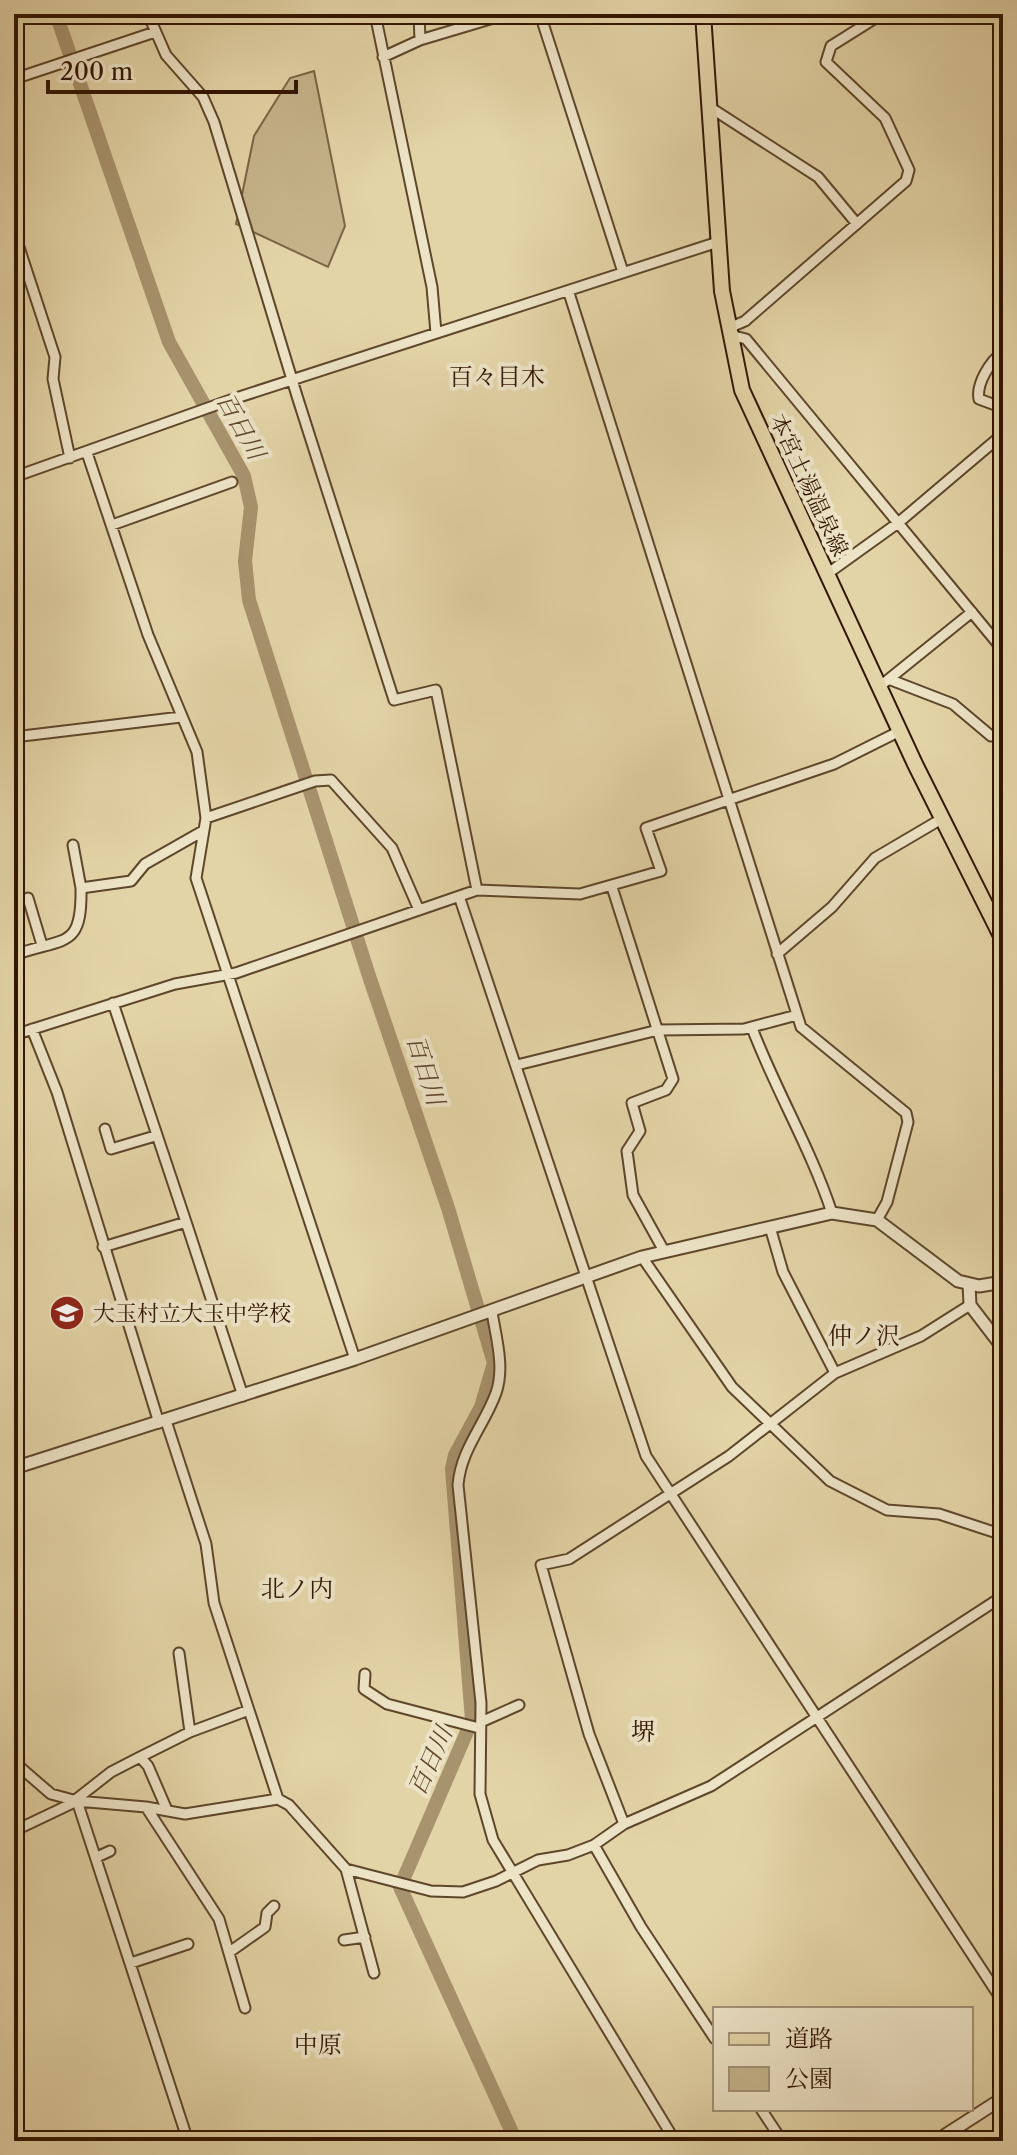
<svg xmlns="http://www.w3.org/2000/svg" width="1017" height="2155" viewBox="0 0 1017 2155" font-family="'Libre Caslon Text','Noto Serif JP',serif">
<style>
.green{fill:#c5b48b;stroke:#7c6546;stroke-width:2}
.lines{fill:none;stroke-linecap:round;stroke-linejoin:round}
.river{stroke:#a7936e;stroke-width:14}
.minor-casing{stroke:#5e462a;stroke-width:13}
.tertiary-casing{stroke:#5e462a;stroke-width:15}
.primary-casing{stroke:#321600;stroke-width:18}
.minor{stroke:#ede3c6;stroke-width:9}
.tertiary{stroke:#ede3c6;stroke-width:11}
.primary{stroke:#e3d4a7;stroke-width:14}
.labels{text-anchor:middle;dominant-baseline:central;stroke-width:8;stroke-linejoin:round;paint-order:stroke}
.street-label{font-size:22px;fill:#321600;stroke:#ede3c6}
.poi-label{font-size:22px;fill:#321600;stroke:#ede3c6;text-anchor:start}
.neighbourhood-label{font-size:24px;fill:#321600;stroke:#ede3c6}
.water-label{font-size:24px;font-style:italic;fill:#61482c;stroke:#ede3c6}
</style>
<rect width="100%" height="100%" fill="#e3d4a7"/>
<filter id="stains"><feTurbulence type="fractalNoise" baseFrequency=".0025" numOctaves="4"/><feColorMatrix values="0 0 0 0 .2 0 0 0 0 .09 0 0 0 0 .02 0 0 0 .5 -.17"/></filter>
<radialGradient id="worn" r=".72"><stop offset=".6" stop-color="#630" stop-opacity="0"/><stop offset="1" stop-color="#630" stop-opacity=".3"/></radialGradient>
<path class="green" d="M314,71L345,226L328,267L236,224L254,136L290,78Z"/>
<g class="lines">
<path class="river" d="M56,14L169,342L244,476L251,507L245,561L249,600L370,979L448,1208L494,1363L481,1407L455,1455L452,1469L472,1720L400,1887L516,2141"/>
<g class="minor-casing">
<path id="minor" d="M148,14L166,55L203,97L214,122L297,396L394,700L436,690L477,890
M375,14L432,287L436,333
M419,14L420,40
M540,14L623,272
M383,57L420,40L507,14
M14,79L155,32
M711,108L818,177L857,224
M14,232L55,357L53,379L70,458
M569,293L801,1027L906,1113L908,1122L887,1202L877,1220
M729,328L745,321L906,181L909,170L885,118L826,62L831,46L882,14
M730,335L746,339L1003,650
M1003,352C990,361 976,384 979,399L1003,408
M87,453L148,635L197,752L206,818L196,878L355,1359
M14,477L233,399L718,242
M112,525L232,482
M827,574L898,523L1003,434
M891,680L953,704L991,736
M879,687L972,612
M14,737L181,717
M206,818L315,781L331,780L392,848L419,910
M73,845L81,888
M612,887L673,1079L666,1090L632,1103L640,1131L627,1151L633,1195L664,1251
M28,898L42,945
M460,899L646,1456L1003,2002
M777,954L832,907L875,858L943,818
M14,955C66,937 82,949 81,888L131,881L145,864L203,831
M113,1003L186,1222
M752,1028C776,1091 811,1149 832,1213
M32,1029L57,1092L159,1423
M14,1035L175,984L236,973L477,890L580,894L661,871L646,828L834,764L900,731
M517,1065L658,1030L744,1029L797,1015
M1001,1124L1003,1126
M105,1129L111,1149L155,1136
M770,1227L783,1272L835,1373
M103,1247L186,1222L243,1396
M642,1257L732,1387L830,1481L887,1510L939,1514L1003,1535
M492,1312C496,1338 505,1367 496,1393C484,1426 461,1449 458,1485L481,1703L480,1794L493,1840L675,2141
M166,1421L206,1544L214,1603L278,1799
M179,1653L190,1732
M365,1674L364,1689L387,1704L479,1728
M481,1722L519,1705
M140,1757L190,1732L249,1710
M14,1762L51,1794L77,1801L146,1807L185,1814L278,1799L289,1805L346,1869L374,1973
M74,1801L111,1772L140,1757L148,1766L167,1810
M77,1801L188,2141
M146,1807L219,1919L245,2008
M624,1824L589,1734L541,1565L569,1559L729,1456L835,1373L921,1336L970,1305
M14,1831L77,1801
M594,1845L641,1927L715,2039
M97,1857L110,1851
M346,1869L431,1891L463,1892L496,1881L538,1860L568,1855L594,1845L624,1824L711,1786L1003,1596
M344,1940L365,1937
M231,1951L265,1927L267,1913L274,1906
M131,1963L188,1944
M761,2109L782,2141"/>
</g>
<g class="tertiary-casing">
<path id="tertiary" d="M969,1284L970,1305L1003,1348
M14,1468L355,1359L642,1257L832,1213L877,1220L958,1281L979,1286L1003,1282
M936,2141L1003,2098"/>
</g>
<g class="primary-casing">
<path id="primary" d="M703,14L722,291L742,390L915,764L1003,940"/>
</g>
<use href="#minor" class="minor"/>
<use href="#tertiary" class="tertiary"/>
<use href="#primary" class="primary"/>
</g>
<defs>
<g id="school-disc" transform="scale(1.8)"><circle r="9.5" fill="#8f2418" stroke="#ede3c6"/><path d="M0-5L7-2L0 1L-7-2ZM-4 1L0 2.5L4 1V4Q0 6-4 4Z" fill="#fff"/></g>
</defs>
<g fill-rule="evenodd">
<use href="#school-disc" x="67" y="1313"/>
</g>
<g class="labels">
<g class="street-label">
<text transform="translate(809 485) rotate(65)">本宮土湯温泉線</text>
</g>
<g class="poi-label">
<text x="93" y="1313">大玉村立大玉中学校</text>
</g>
<g class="neighbourhood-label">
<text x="497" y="376">百々目木</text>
<text x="864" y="1335">仲ノ沢</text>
<text x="297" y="1588">北ノ内</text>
<text x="643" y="1731">堺</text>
<text x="318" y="2044">中原</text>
</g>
<g class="water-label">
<text transform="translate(241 426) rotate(61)">百日川</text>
<text transform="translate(426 1070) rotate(72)">百日川</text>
<text transform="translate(430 1761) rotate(-66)">百日川</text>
</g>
</g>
<rect width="1017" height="2155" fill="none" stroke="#e3d4a7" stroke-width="48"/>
<rect x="16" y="16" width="985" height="2123" fill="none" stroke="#321600" stroke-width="4"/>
<rect x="24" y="24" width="969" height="2107" fill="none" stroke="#321600" stroke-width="2"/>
<rect x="713" y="2007" width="260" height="104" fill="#ede3c6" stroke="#a29177" stroke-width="2"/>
<rect x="729" y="2033" width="40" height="12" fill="#e3d4a7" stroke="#a29177" stroke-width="2"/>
<text x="785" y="2047" font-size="24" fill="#321600">道路</text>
<rect x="729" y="2067" width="40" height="24" fill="#c5b48b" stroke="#a29177" stroke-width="2"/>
<text x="785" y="2087" font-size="24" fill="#321600">公園</text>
<path d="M48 80v12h248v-12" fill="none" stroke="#321600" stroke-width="4"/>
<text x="60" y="80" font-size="24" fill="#321600" stroke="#ede3c6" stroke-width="6" paint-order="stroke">200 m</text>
<rect width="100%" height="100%" filter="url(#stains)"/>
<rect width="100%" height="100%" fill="url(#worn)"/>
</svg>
